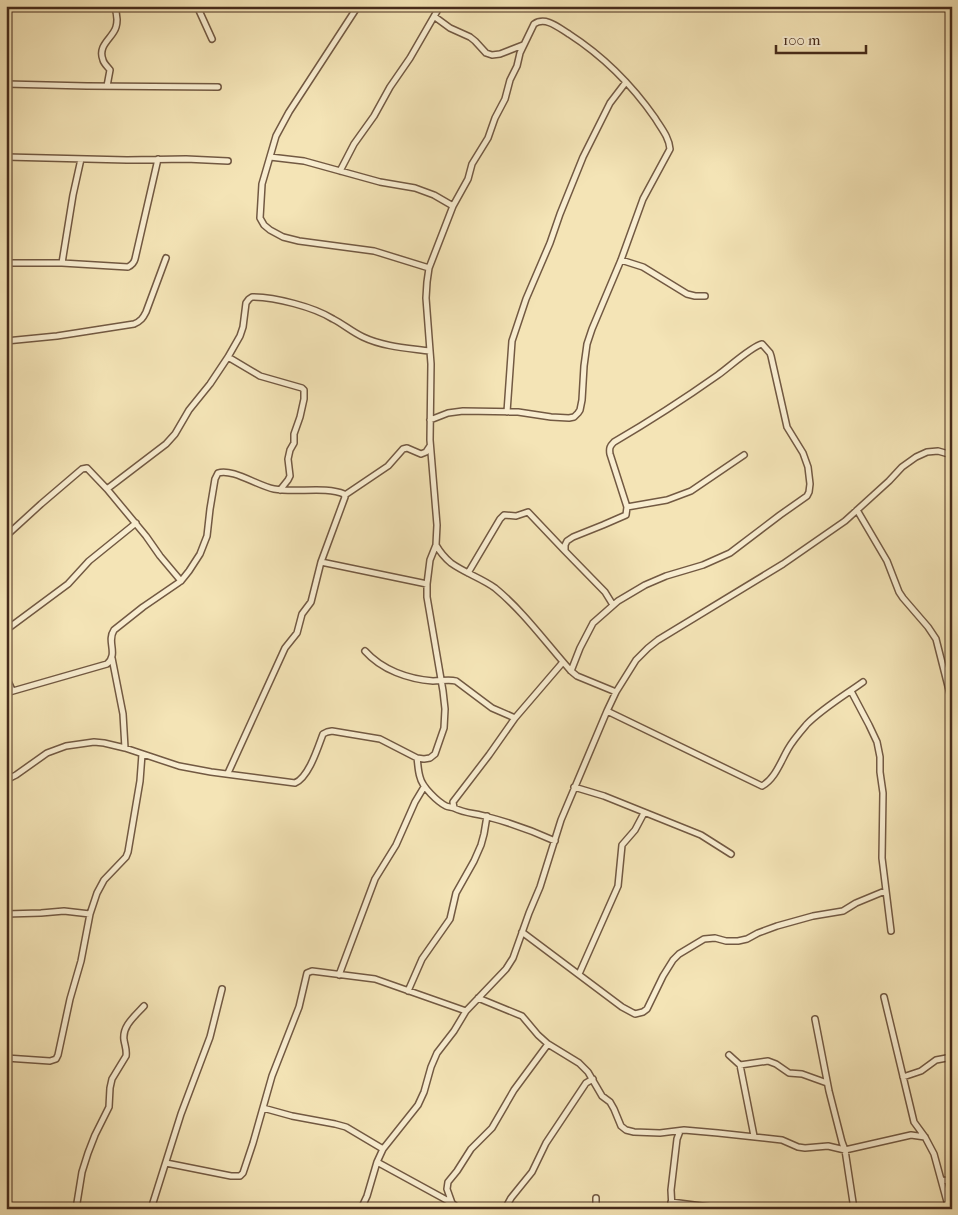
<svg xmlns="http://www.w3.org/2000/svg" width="958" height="1215" viewBox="0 0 958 1215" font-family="'IM FELL French Canon',serif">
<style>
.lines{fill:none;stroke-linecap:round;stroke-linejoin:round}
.street-casing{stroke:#725942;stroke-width:8}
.street{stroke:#f8edd0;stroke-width:5}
</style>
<rect width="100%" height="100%" fill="#f4e4b6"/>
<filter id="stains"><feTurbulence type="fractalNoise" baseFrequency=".004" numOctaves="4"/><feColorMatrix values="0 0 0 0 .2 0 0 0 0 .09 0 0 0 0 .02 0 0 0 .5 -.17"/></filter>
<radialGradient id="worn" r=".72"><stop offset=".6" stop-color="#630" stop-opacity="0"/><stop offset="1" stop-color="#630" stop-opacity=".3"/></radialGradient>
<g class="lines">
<g class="street-casing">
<path id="street" d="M197,6L212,39
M358,6L289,112L276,136L262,184L260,218L264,225L270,230L283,237L299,241L374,251L429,268
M949,6L952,14
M435,17L450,28L470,37L475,41L486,53L492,55L500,54L523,45
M6,84L87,86L218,87
M107,86L110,70C108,67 104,64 103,60C97,45 113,38 116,27C118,20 117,13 114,6
M6,157L127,160L186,159L228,161
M270,157L304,161L380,182L415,188L434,195L453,206
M340,171L354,144L374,116L390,87L410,58L440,6
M621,260L643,267L687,294L695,296H705
M6,263H62L128,267C132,265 134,263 135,259L158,159
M62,263L73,195L81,159
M6,341L57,336L134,324C141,321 143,318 146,312L166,258
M228,357L260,376L302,388L304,390V399L300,417L294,434V443L290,450L288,459L290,476L288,480L280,490
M507,412L512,341L526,299L550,243L560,214L583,157L610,103L626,82
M107,489L166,444L175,434L189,410L210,384L228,357L240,336L243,327L246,303L249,299L252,297C275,297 314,307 333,319C343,324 352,332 363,337C384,347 408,348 430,351
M345,495L388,466L403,449L407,448L421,454L426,452L430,446
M857,510L887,561L899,592L903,598L928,627L936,639L952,702
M6,536L41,504L82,469L87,468L107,489L146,536L160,556L181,581
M436,545C440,552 445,558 451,563C465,573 481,578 495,588C524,612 546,643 571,671L577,676L616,692
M321,562L427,584
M468,573L500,519L504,515L516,516L528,512L565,551
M613,605L605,592L565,551V545L567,541L573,537L603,525L626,515L627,507L667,500L691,491L744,455
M6,630L68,584L89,561L136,523
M365,651C382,670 408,679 433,681C441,681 449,679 456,681L492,708L515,718
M112,658L123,714L125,748
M571,671L580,648L593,623L618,601L645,585L666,576L703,565L730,553L780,515L807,496L809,492L810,484L808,467L803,453L787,427L771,356L770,353L762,344C752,346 728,368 718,375C684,399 650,421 614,442C610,446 609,448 610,454L627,507
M6,677L12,690
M851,691L869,725L877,742L880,757V772L883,793L882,858L891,931
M6,693L107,664C119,653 106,642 114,630L143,607L181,581L189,571L200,554L207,536L210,509L215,479L218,473C232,468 258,486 274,489C295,493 326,486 344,494L345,497L321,562L311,602L302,614L297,633L285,648L228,773
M607,711L762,786C775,779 781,761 788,749C793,740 801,731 807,724C823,708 845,695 863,682
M417,758C418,764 418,771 420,777C422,787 438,802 446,806C448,807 452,807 454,808
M6,780L16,775L47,753L66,746L94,742L104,743L125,748L179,766L211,772L295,783C309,777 318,747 323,734L327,732L332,731L380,739L417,758L424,759L430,758L435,754L444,728L445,709L443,691L427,597V584L430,560L436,545L437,525L430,440L431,364L426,298L427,282L429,268L453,206L468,179L472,164L488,138L495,118L505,99L510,80L517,66L520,53L534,24C546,16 559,28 569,34C603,56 632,85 655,118C661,128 669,137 670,149L643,199L621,260L592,329L587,344L584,366L582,400L580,410L578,413L574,417L569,418L551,417L518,412L463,411L448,413L430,420
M574,787L604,796L701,835L731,854
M555,841C533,831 511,823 488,817C476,813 466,814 454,808L453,802L489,755L515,718L563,662
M6,914L41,913L64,911L90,914
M522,932L622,1007L635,1014L643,1012L647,1009L663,976L673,960L679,954L704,939L715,938L726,941H738L747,939L758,933L777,926L813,916L843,911L856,903L885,891
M579,974L618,886L622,845L635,830L644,813
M339,975L375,879L396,845L415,802L424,787
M408,991L422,959L450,919L456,893L474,861L481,845L484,834L487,816
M884,997L914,1122L925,1137L934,1154L949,1209
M478,998L522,1016L538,1035L548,1044L579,1063L588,1072L602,1096L610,1102L614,1109L621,1126L626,1130L634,1132L660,1133L684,1130L718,1133L782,1140L798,1147L805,1148L828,1146L845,1150L911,1135L925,1137
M815,1019L829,1091L842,1142L845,1150L854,1209
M729,1055L740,1065L754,1136
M6,1058L50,1061L56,1059L58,1055L70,999L81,961L90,914L97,893L104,880L126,857L128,852L140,781L142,754
M740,1065L768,1061L776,1064L789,1073L802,1074L827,1083
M903,1077L921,1071L936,1060L952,1057
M263,1108L292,1116L335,1124L346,1127L383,1149
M377,1162L452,1203L459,1209
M166,1163L231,1176H240L243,1173L253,1143L272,1076L299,1007L307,973L312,971L375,979L466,1011
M942,1180L952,1181
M596,1198V1209
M671,1202L725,1209
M452,1203L447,1189L448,1182L457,1171L471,1149L492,1128L514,1090L548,1044
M76,1209L82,1172L88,1153L95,1135L109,1107L110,1088L112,1079L126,1056C127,1050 125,1046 124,1040C122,1026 135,1016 144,1006
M151,1209L181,1114L210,1037L222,989
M361,1209L367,1196L377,1162L383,1149L418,1105L424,1092L431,1067L437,1053L454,1031L466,1011L506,969L513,958L529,913L540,887L561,820L607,711L616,692L636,660L648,648L658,640L783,564L845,521L889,481L902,467L916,457L927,452L938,451L952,455
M505,1209L511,1198L532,1172L546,1143L586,1083L593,1079
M672,1209L671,1190L677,1139L680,1131"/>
</g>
<use href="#street" class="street"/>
</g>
<rect width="958" height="1215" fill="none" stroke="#f4e4b6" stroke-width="25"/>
<rect x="8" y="8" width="943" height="1200" fill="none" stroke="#462b1b" stroke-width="2.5"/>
<rect x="12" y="12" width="933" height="1190" fill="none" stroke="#462b1b"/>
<path d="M776 45v8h90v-8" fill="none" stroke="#462b1b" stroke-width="2.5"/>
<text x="783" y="45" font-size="15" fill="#462b1b" stroke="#f8edd0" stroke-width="4" paint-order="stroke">100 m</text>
<rect width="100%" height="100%" filter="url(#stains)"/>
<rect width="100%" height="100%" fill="url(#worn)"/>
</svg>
